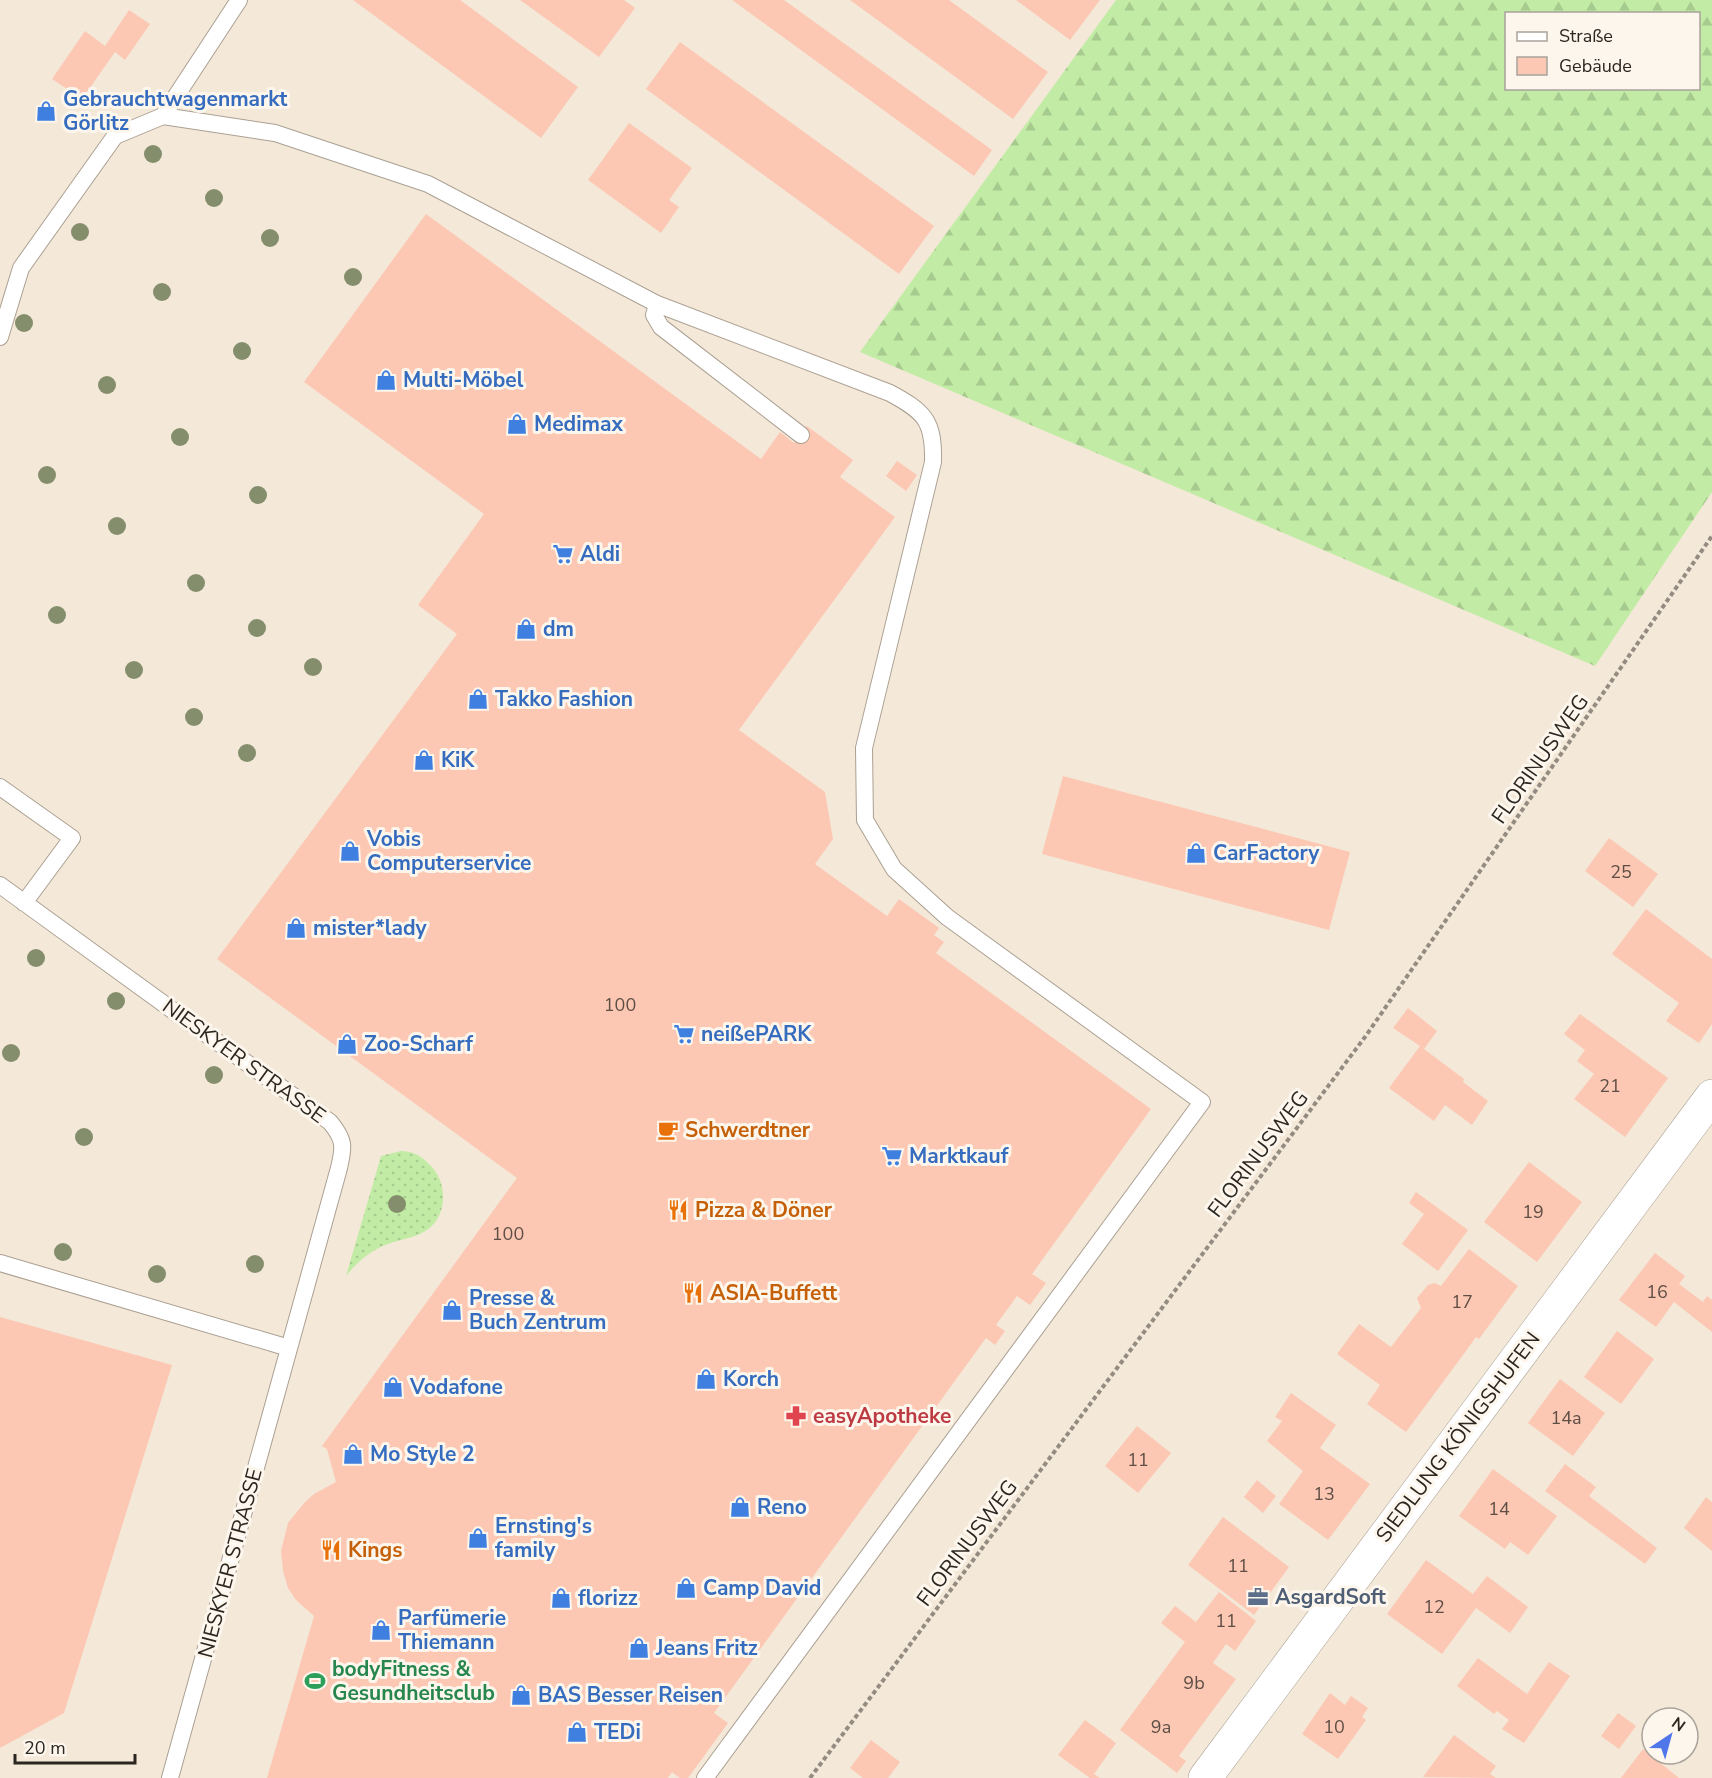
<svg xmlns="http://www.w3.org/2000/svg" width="1712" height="1778" viewBox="0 0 1712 1778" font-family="'Nunito Sans',sans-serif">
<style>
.grass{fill:url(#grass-dots)}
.forest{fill:url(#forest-firs);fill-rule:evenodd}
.building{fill:#fcc8b3}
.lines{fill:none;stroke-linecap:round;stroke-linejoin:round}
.lane-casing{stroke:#aba092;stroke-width:18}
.street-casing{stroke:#aba092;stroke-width:34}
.path{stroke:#948c81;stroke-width:4;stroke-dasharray:4.5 3;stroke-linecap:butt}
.lane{stroke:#fff;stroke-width:16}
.street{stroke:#fff;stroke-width:33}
.tree{fill:#858e6c}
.labels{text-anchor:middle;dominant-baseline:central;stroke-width:6;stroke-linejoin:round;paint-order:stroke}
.number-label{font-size:18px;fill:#5e4e45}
.shop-label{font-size:21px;font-weight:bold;fill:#366cbe;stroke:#fdf6ed;text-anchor:start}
.street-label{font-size:21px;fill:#2a2620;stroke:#fdf6ed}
.food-label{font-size:21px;font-weight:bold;fill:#c56008;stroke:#fdf6ed;text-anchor:start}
.health-label{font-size:21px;font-weight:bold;fill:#be3a42;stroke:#fdf6ed;text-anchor:start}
.service-label{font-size:21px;font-weight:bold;fill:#4e5e75;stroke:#fdf6ed;text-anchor:start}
.leisure-label{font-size:21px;font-weight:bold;fill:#27864d;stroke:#fdf6ed;text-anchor:start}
</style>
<defs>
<pattern id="grass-dots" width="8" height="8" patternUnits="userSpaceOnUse" patternTransform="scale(1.5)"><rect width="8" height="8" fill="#c2eca5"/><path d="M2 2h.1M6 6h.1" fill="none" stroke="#a7ca8e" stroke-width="1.8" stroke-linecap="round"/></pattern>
<pattern id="forest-firs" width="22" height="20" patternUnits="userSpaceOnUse" patternTransform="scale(1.5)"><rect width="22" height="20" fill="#c2eca5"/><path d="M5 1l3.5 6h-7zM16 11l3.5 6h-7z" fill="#a7ca8e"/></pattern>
</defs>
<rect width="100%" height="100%" fill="#f4e8d9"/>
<path class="grass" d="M401,1151C413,1151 421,1156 429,1164C450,1183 448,1222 420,1234C406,1240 391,1241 377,1249C364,1256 355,1265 346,1276L381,1156Z"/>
<path class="forest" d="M1116,0H1712V492L1595,666L860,352ZM1506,14H1698V88H1506Z"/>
<path class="building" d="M353,0H460L578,87L541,138Z
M520,0H624L635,8L599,57Z
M732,0H784L992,150L974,176Z
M850,0H949L1048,72L1013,119Z
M1016,0H1100L1070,40Z
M129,10L150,24L125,60L115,52L82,99L52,79L85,31L105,46Z
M680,42L934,226L899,274L646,89Z
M629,123L692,168L669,200L679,207L661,233L588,180Z
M426,214L761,459L780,432L794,443L807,426L853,460L840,477L895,517L739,730L825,792L833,839L815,864L887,916L899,899L939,928L934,935L944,942L936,953L1151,1109L1032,1274L1046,1283L1030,1305L1017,1296L996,1325L1005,1331L995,1345L986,1338L714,1713L728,1723L688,1778H680L672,1772L668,1778H267L314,1616L296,1600L288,1588L283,1571L281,1551L288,1523L305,1502L314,1494L336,1482L327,1449L322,1446L517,1178L217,959L457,634L418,605L484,514L304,382Z
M897,461L917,475L906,491L886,476Z
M1063,776L1350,852L1329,930L1042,854Z
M1609,838L1658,874L1633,907L1585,871Z
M1646,909L1712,959V1024L1699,1043L1666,1021L1679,1003L1612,954Z
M1408,1008L1437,1031L1424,1049L1464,1079L1463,1082L1488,1101L1472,1125L1445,1105L1434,1121L1389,1088L1420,1046L1393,1028Z
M1580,1014L1668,1078L1625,1137L1574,1099L1594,1074L1577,1061L1585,1050L1564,1034Z
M1529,1162L1582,1202L1537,1262L1484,1222Z
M1416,1192L1468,1230L1438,1271L1402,1244L1424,1214L1409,1203Z
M1469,1249L1518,1286L1479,1339L1476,1337L1466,1351L1406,1432L1367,1404L1380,1385L1337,1354L1359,1324L1391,1347L1421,1308L1417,1298L1428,1285L1435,1283L1441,1286Z
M1655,1253L1685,1276L1679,1284L1703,1302L1707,1296L1712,1300V1332L1674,1302L1656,1327L1619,1300Z
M0,1317L172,1365L64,1713L0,1748Z
M1617,1331L1654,1359L1621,1404L1584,1377Z
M1560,1379L1605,1413L1573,1456L1528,1423Z
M1291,1393L1336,1425L1320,1448L1370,1484L1328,1540L1279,1504L1303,1471L1267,1441L1282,1421L1275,1417Z
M1137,1426L1171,1453L1138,1493L1105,1466Z
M1565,1464L1596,1487L1589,1496L1657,1548L1645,1564L1545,1491Z
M1493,1469L1557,1516L1528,1555L1510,1542L1505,1549L1459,1516Z
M1257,1480L1276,1496L1263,1513L1244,1497Z
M1706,1497L1712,1502V1551L1684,1528Z
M1223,1517L1289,1567L1254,1615L1188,1565Z
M1426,1560L1473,1594L1487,1576L1528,1607L1510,1633L1476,1608L1442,1654L1387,1614Z
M1219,1592L1256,1621L1235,1651L1226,1644L1213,1663L1236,1679L1179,1756L1186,1761L1177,1773L1120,1730L1185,1642L1161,1623L1175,1606L1196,1622Z
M1478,1658L1527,1694L1549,1662L1570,1676L1524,1743L1502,1729L1509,1720L1497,1711L1494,1714L1457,1686Z
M1330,1693L1345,1705L1351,1696L1368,1708L1362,1717L1366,1720L1338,1759L1302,1734Z
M1618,1713L1636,1726L1619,1749L1601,1736Z
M1085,1720L1116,1743L1094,1774L1100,1778H1090L1058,1755Z
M1454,1735L1496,1766L1490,1774L1496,1778L1423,1777Z
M871,1740L900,1762L888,1778H863L850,1768Z
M1643,1749L1679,1778H1621Z"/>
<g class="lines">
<g class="lane-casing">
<path id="lane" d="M163,116L275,133L428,184L657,304L890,393C925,412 934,421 933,462L864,748L865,820L894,869L947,917L1202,1102L705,1778
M163,116L239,0
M657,304L654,315L661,327L801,435
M0,337L21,268L115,136L163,116
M0,787L72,838L24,903
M0,885L175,1012L330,1122C345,1140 344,1147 339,1168L170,1778
M0,1263L289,1348"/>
</g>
<g class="street-casing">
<path id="street" d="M1205,1778L1712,1096"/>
</g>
<path class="path" d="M810,1778L1365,1037L1712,536"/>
<use href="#lane" class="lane"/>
<use href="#street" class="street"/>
</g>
<g class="tree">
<circle cx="153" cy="154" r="9"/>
<circle cx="214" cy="198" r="9"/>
<circle cx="80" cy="232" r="9"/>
<circle cx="270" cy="238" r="9"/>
<circle cx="353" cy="277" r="9"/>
<circle cx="162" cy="292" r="9"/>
<circle cx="24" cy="323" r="9"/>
<circle cx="242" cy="351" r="9"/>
<circle cx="107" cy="385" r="9"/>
<circle cx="180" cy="437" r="9"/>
<circle cx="47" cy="475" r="9"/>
<circle cx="258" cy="495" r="9"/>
<circle cx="117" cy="526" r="9"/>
<circle cx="196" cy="583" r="9"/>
<circle cx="57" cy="615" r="9"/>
<circle cx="257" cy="628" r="9"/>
<circle cx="313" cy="667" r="9"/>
<circle cx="134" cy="670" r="9"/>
<circle cx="194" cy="717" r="9"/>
<circle cx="247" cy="753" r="9"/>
<circle cx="36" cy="958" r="9"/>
<circle cx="116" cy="1001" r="9"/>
<circle cx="11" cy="1053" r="9"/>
<circle cx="214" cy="1075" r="9"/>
<circle cx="84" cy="1137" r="9"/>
<circle cx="397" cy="1204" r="9"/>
<circle cx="63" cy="1252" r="9"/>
<circle cx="255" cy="1264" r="9"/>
<circle cx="157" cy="1274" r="9"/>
</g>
<defs>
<g id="shop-bare" transform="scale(1.62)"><path d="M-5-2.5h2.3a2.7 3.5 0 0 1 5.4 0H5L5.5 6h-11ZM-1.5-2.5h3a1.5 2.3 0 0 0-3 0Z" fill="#3f7fe0" stroke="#fdf6ed" stroke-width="2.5" paint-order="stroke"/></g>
<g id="supermarket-bare" transform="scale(1.62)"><path d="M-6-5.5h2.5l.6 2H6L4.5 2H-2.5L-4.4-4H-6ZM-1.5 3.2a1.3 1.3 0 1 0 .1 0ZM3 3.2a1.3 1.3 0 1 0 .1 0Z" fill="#3f7fe0" stroke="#fdf6ed" stroke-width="2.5" paint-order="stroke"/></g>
<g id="cafe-bare" transform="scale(1.62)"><path d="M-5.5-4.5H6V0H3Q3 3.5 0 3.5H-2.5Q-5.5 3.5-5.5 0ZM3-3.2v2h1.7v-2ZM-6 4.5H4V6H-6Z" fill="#e8710a" stroke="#fdf6ed" stroke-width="2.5" paint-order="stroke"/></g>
<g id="restaurant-bare" transform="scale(1.62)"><path d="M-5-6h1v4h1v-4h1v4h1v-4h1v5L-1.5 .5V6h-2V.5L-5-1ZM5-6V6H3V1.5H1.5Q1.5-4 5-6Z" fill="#e8710a" stroke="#fdf6ed" stroke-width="2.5" paint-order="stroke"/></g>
<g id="pharmacy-bare" transform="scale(1.62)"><path d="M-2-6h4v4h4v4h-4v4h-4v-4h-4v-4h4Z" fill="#e0444e" stroke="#fdf6ed" stroke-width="2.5" paint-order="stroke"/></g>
<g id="office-bare" transform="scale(1.62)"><path d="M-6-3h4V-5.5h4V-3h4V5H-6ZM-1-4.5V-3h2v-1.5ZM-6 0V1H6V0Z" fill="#5c6f8a" stroke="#fdf6ed" stroke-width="2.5" paint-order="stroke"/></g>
<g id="stadium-bare" transform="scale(1.62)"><path d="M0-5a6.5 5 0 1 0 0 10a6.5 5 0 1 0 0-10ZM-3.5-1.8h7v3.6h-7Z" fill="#2e9e5b" stroke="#fdf6ed" stroke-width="2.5" paint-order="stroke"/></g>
</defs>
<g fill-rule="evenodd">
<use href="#shop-bare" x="46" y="111"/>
<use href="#shop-bare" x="386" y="380"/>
<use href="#shop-bare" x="517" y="424"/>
<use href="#supermarket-bare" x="563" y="554"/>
<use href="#shop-bare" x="526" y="629"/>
<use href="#shop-bare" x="478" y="699"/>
<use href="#shop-bare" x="424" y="760"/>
<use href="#shop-bare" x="350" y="851"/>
<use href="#shop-bare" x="1196" y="853"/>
<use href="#shop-bare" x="296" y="928"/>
<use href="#supermarket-bare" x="684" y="1034"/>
<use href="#shop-bare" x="347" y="1044"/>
<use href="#cafe-bare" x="668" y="1130"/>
<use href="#supermarket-bare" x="892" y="1156"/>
<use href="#restaurant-bare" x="678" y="1210"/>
<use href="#restaurant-bare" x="693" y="1293"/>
<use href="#shop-bare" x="452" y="1310"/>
<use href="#shop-bare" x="706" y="1379"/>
<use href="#shop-bare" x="393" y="1387"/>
<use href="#pharmacy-bare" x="796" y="1416"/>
<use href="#shop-bare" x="353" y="1454"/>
<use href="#shop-bare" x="740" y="1507"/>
<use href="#shop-bare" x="478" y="1538"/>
<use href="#restaurant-bare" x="331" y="1550"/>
<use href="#shop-bare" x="686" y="1588"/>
<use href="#office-bare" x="1258" y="1597"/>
<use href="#shop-bare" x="561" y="1598"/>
<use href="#shop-bare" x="381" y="1630"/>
<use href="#shop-bare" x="639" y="1648"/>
<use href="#stadium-bare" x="315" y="1681"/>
<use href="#shop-bare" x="521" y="1695"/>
<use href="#shop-bare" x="577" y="1732"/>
</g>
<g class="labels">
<g class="number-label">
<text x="1621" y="872">25</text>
<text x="620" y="1005">100</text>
<text x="1610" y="1086">21</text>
<text x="1533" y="1212">19</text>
<text x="508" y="1234">100</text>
<text x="1657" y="1292">16</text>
<text x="1462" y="1302">17</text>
<text x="1566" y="1418">14a</text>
<text x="1138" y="1460">11</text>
<text x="1324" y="1494">13</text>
<text x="1499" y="1509">14</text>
<text x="1238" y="1566">11</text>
<text x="1434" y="1607">12</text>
<text x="1226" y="1621">11</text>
<text x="1194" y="1683">9b</text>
<text x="1161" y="1727">9a</text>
<text x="1334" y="1727">10</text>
</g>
<g class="shop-label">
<text x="63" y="99">Gebrauchtwagenmarkt<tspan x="63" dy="24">Görlitz</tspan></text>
<text x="403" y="380">Multi-Möbel</text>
<text x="534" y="424">Medimax</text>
<text x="580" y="554">Aldi</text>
<text x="543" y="629">dm</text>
<text x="495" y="699">Takko Fashion</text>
<text x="441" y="760">KiK</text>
<text x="367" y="839">Vobis<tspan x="367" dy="24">Computerservice</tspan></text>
<text x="1213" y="853">CarFactory</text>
<text x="313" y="928">mister*lady</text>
<text x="701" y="1034">neißePARK</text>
<text x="364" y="1044">Zoo-Scharf</text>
<text x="909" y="1156">Marktkauf</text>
<text x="469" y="1298">Presse &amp;<tspan x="469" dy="24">Buch Zentrum</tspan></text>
<text x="723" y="1379">Korch</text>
<text x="410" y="1387">Vodafone</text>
<text x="370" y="1454">Mo Style 2</text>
<text x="757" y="1507">Reno</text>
<text x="495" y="1526">Ernsting's<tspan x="495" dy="24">family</tspan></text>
<text x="703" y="1588">Camp David</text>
<text x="578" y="1598">florizz</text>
<text x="398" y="1618">Parfümerie<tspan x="398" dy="24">Thiemann</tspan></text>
<text x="656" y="1648">Jeans Fritz</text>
<text x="538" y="1695">BAS Besser Reisen</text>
<text x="594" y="1732">TEDi</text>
</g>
<g class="street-label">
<text transform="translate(1540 759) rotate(-55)">FLORINUSWEG</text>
<text transform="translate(244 1061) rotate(36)">NIESKYER STRASSE</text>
<text transform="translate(1258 1154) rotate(-53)">FLORINUSWEG</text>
<text transform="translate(1458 1437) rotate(-53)">SIEDLUNG KÖNIGSHUFEN</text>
<text transform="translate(967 1543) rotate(-53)">FLORINUSWEG</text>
<text transform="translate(230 1563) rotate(-75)">NIESKYER STRASSE</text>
</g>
<g class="food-label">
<text x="685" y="1130">Schwerdtner</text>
<text x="695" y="1210">Pizza &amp; Döner</text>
<text x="710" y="1293">ASIA-Buffett</text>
<text x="348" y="1550">Kings</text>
</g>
<g class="health-label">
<text x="813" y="1416">easyApotheke</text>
</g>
<g class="service-label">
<text x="1275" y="1597">AsgardSoft</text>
</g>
<g class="leisure-label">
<text x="332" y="1669">bodyFitness &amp;<tspan x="332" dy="24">Gesundheitsclub</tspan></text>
</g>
</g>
<rect x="1505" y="12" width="195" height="78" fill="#fdf6ed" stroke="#a9a39b" stroke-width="1.5"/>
<rect x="1517" y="32" width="30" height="9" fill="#ffffff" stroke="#a9a39b" stroke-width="1.5"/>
<text x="1559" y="42" font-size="18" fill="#2a2620">Straße</text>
<rect x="1517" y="57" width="30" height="18" fill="#fcc8b3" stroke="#a9a39b" stroke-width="1.5"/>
<text x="1559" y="72" font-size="18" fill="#2a2620">Gebäude</text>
<g transform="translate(1670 1736) rotate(36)"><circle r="28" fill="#fdf6ed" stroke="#a9a39b" stroke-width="1.5"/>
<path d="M0-4.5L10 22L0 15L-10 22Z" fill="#4f77ea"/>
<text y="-9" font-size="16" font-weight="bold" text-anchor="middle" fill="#2a2620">N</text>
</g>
<path d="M15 1754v9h120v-9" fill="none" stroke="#2a2620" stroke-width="3"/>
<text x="24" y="1754" font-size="18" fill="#2a2620" stroke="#fdf6ed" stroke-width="4.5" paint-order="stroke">20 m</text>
</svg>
